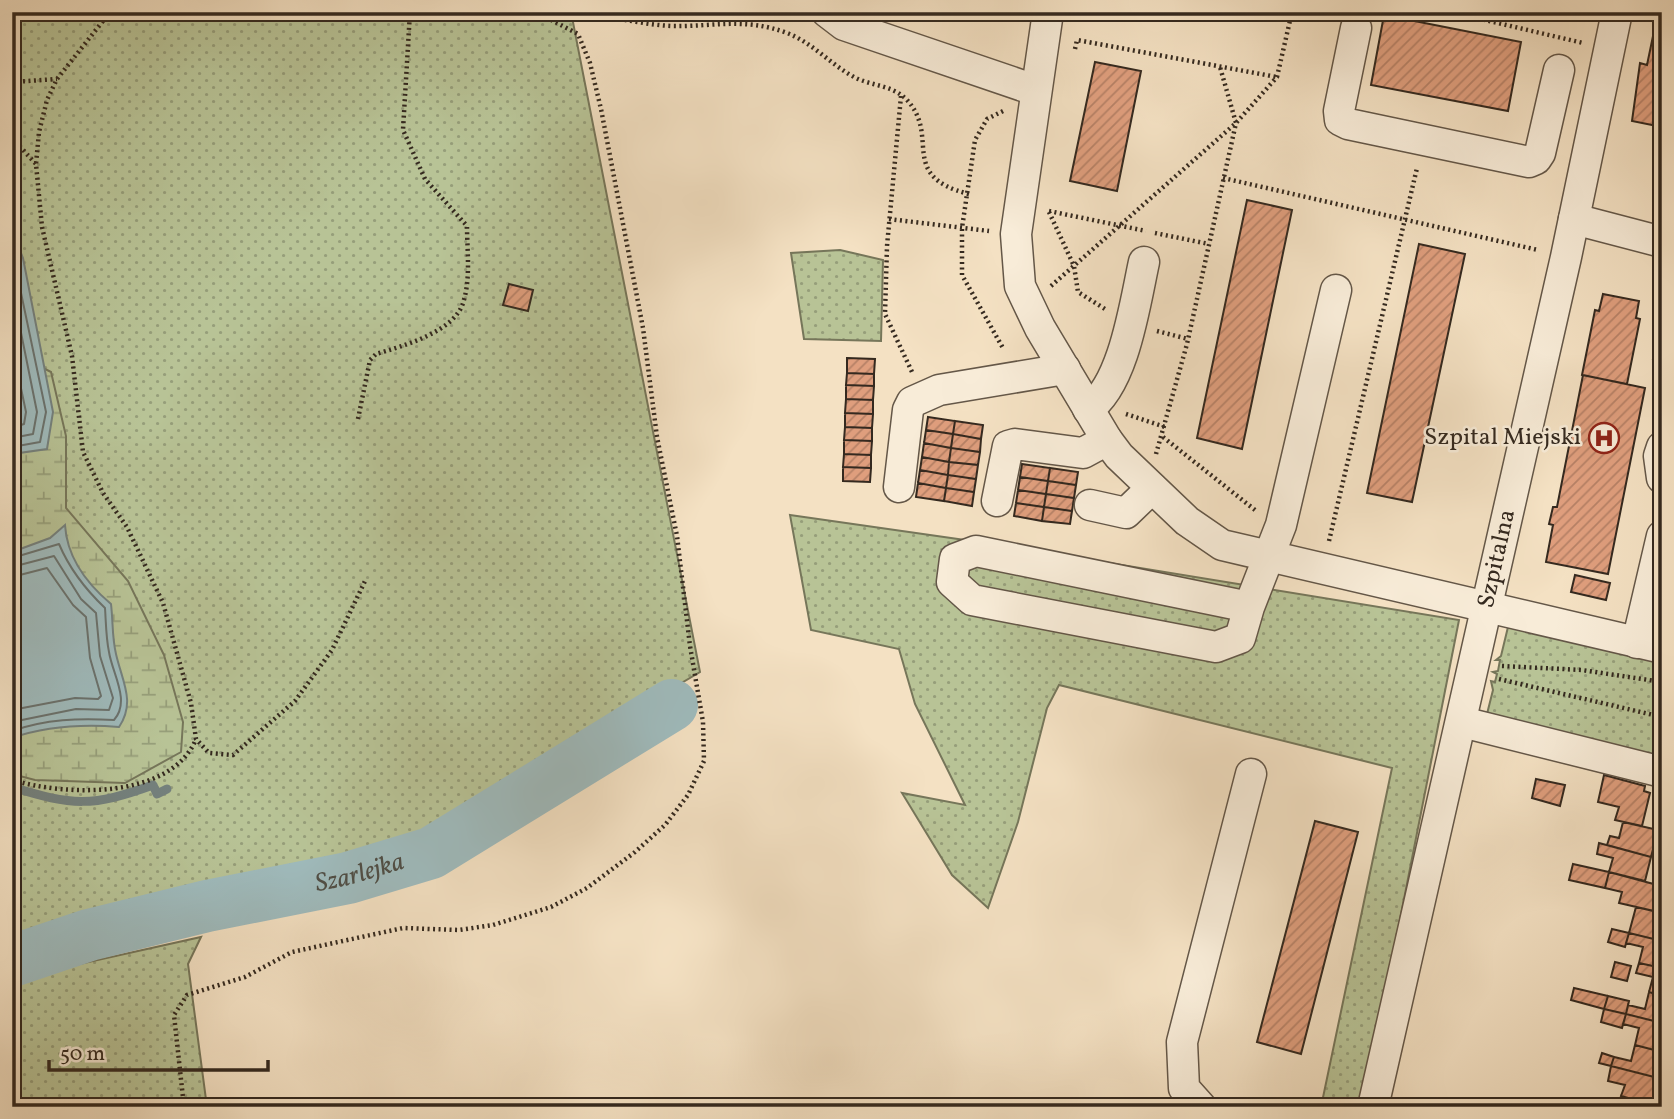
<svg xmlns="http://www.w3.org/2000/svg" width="1674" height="1119" viewBox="0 0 1674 1119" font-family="Vollkorn,serif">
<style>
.grass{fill:url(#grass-dots);stroke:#76765a;stroke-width:2}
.wetland{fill:url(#wetland-marsh);stroke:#76765a;stroke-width:2}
.water{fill:#9fbbbd;stroke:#74817e;stroke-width:2}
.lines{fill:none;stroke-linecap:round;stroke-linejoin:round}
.shore{stroke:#6a726e;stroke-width:2}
.stream{stroke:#74817e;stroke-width:9}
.river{stroke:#9fbbbd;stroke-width:52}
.building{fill:url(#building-hatch);stroke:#34291f;stroke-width:2}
.minor-casing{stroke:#645748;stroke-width:33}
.path{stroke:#34291f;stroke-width:4.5;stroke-dasharray:2 3.5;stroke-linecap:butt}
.minor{stroke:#f8ecd8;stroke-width:30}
.labels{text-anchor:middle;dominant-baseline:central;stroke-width:5;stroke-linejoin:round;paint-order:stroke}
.poi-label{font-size:24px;fill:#34291f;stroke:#f8ecd8;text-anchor:end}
.street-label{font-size:24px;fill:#34291f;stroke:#f8ecd8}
.water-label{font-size:26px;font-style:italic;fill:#4f4e46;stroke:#f8ecd8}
</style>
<defs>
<pattern id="grass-dots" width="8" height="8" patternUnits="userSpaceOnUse" patternTransform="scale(1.75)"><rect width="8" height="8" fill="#b8c396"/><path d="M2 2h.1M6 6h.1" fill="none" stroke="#969e7a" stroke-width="1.8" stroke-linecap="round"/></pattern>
<pattern id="wetland-marsh" width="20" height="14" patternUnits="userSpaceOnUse" patternTransform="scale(1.75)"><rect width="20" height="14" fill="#b8c396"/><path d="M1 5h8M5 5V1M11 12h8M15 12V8" fill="none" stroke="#969e7a"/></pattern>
<pattern id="building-hatch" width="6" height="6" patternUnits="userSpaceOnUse" patternTransform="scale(1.75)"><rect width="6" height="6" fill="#df9e7d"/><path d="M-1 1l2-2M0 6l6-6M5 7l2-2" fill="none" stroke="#b68166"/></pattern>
</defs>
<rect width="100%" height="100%" fill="#f4e1c3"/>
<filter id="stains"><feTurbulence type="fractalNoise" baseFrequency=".00286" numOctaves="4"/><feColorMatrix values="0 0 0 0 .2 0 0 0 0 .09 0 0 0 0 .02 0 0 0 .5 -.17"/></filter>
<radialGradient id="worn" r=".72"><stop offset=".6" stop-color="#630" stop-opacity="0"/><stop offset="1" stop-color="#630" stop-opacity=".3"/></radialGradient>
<path class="grass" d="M12,12H571L700,672L434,829L255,885L12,944Z
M840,250L883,260L881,341L804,339L791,253Z
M790,515L993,544L1459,620L1363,1107H1321L1392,768L1059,685L1047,708L1018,822L988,908L952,875L902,793L965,805L915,704L899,649L811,630Z
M1508,627L1662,660V767L1485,722L1493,690L1491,681L1495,682L1497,674L1493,672L1498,671L1500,660H1496L1501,656Z
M201,937L188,964L207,1107H12V979Z"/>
<path class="wetland" d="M18,355L51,372L66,436V508L128,581L164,655L183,722L181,752L125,783L35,780L12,774V358Z"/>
<path class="water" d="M12,231L23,258L53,412L47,449L12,454Z
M65,525C67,558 86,583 111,604C113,620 112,638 116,654C122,681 136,702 119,727C82,724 47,726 12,738V552L50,538Z"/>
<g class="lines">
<path class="shore" d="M12,250L46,412L40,442L12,447
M12,288L37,412L33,434L12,438
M12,346L26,412L24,424L12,428
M12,558L59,544C70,570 85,589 105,608C106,623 106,638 109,652C112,673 131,701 114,720C79,718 46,719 12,731
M12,567L54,556L81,599L96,613L100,656L113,698L109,710L76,709L12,722
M12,577L47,568L73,605L86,617L90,658L101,696L98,699L75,698L12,710"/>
<path class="stream" d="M12,787C73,806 92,807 153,785L157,794L167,789"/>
<path class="river" id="s1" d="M12,961L89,935L207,906L348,878L431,853L672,705"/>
</g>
<path class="building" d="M1658,12H1662V127L1632,121L1640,63L1647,65Z
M1384,15L1521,42L1508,111L1371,85Z
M1095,62L1141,71L1117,191L1070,181Z
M1247,200L1292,210L1242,449L1197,438Z
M1419,244L1465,254L1412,502L1367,493Z
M509,284L533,290L528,311L503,305Z
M1603,294L1639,301L1636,318L1640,319L1627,384L1582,375L1595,310L1599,311Z
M1662,324V362L1653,359Z
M847,358L875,359L874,374L847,373Z
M847,373L874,374V386L846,385Z
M1583,375L1645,388L1608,574L1546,562L1553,525L1549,524L1553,507H1557Z
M846,385L874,386L873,400L846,399Z
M846,399L873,400V414L845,413Z
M845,413L873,414L872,428L845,427Z
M928,417L955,421L953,434L926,430Z
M955,421L983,425L981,439L953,434Z
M845,427L872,428V441L844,440Z
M926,430L953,434L951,448L924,443Z
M953,434L981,439L980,452L951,448Z
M844,440L872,441L871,455L844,454Z
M924,443L951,448L949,462L922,457Z
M951,448L980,452L978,465L949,462Z
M844,454L871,455V468L843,467Z
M922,457L949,462L948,475L920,470Z
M949,462L978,465L976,479L948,475Z
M1022,464L1050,468L1048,481L1020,477Z
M843,467L871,468L870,482L843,481Z
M1050,468L1078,472L1076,485L1048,481Z
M920,470L948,475L946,488L918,483Z
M948,475L976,479L974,492L946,488Z
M1020,477L1048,481L1046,494L1018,490Z
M1048,481L1076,485L1074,498L1046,494Z
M918,483L946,488L944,501L916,497Z
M946,488L974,492L972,506L944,501Z
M1018,490L1046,494L1044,507L1016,503Z
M1046,494L1074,498L1072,511L1044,507Z
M1016,503L1044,507L1042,521L1014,516Z
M1044,507L1072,511L1070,524L1042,521Z
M1575,575L1610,583L1606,600L1571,592Z
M1604,775L1645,786L1644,791L1650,793L1642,826L1615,820L1619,807L1598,802Z
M1536,779L1565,785L1560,806L1532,798Z
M1315,821L1358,832L1301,1054L1257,1042Z
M1623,822L1658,830L1651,857L1607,845L1610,836L1619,838Z
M1599,843L1651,857L1645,881L1609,872L1613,858L1597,854Z
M1573,864L1609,872L1605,888L1569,880Z
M1609,872L1661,886L1654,911L1619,903L1622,892L1605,888Z
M1636,907L1662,913V941L1629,933Z
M1612,929L1629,933L1625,947L1608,942Z
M1629,933L1662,941V968L1639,963L1643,947L1626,943Z
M1615,962L1631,966L1627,981L1611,977Z
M1639,963L1662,968V996L1649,992L1653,977L1636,973Z
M1574,988L1608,996L1604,1009L1571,1000Z
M1649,992L1662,996V1023L1626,1014L1628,1005L1645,1009Z
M1608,996L1629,1001L1626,1014L1604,1009Z
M1604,1009L1626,1014L1622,1028L1601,1022Z
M1626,1014L1662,1023V1052L1635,1045L1639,1028L1623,1024Z
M1635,1045L1662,1052V1079L1611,1066L1614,1057L1631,1061Z
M1602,1053L1614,1057L1611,1066L1599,1063Z
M1611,1066L1662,1079L1657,1106L1621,1096L1625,1085L1608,1081Z
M1621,1096L1657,1106V1107H1618Z"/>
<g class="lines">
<g class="minor-casing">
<g id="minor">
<path d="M827,12L844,25L1035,90"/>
<path d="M1048,12L1016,234L1020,286L1040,328L1107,440L1119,456L1187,521L1222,545L1662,648"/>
<path d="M1356,28L1339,111L1340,120L1348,124L1529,162L1536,159L1540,153L1559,70"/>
<path d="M1574,219L1662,242"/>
<path d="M1088,409C1124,385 1135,303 1144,262"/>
<path d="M1662,447L1659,456L1662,478"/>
<path d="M899,487L908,410L912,402L939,390L1065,369"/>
<path d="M997,501L1008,446L1015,444L1083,453L1107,440"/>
<path d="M1090,505L1126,513L1152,488"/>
<path d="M1249,607L976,551L955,559L952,582L972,600L1216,647L1240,638L1249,607L1281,525L1336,290"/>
<path d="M1637,643L1662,536"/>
<path d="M1462,722L1662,772"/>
<path d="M1201,1107L1184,1088L1182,1042L1251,774"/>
<path id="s2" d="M1373,1107L1566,257L1617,12"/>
</g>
</g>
<path class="path" d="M97,12L103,21L57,79L47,100L39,132L36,164L42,227L72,356L83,452L103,493L127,527L163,603L191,703L196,739L209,753L233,755L295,701L332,650L365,581
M1451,12L1583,43
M548,17C568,16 588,15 607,17C628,20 650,25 671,26C713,27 745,17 787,33C813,43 830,64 854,77C871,86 893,85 907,100C941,137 897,176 969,194
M103,21L112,12
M1075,49L1077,40L1277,77
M12,82L57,79
M901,96L887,246L885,314L912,372
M1003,111L987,119L975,140L962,228V275L1004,350
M12,138L36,164
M1223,178L1538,250
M1049,211L1146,231
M1049,212L1074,266L1078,292L1105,309
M889,219L989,231
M1155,233L1209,244
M1051,286L1236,123L1277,77L1292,12
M1157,331L1188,339
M1126,414L1165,427
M358,419L370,360L376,354C403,346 454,332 463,303C471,279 467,250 467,226L425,179L403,130L410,12
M1163,437L1255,510
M1156,454L1187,344L1236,123L1220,67
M1329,541L1417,168
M1502,666L1582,670L1662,682
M1499,679L1662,717
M12,780C65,796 171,800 196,739
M184,1107L174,1015L187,995L245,977L292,952L403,928L459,930L493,925L551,907L587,888L635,852L665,825L688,795L704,761L703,722L690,646L677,536L657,437L643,328L601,109L590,63L578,34L536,12"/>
<use href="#minor" class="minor"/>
</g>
<defs>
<g id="hospital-ring" transform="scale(1.575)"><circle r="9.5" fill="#f8ecd8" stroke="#8f2418" stroke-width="1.5"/><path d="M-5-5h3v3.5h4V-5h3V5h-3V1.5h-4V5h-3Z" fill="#8f2418"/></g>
</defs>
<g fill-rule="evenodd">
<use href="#hospital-ring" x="1604" y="438"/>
</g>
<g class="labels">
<g class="poi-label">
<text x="1581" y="438">Szpital Miejski</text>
</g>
<g class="street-label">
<text stroke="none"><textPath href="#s2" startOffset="562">Szpitalna</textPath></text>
</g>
<g class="water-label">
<text stroke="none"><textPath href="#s1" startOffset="359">Szarlejka</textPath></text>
</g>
</g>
<rect width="1674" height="1119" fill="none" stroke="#f4e1c3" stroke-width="42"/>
<rect x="14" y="14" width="1646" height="1091" fill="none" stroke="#34291f" stroke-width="3.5"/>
<rect x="21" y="21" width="1632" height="1077" fill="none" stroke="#34291f" stroke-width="2"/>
<path d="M49 1060v10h219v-10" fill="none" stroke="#34291f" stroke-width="3.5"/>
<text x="60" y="1060" font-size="21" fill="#34291f" stroke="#f8ecd8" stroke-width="5" paint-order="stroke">50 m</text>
<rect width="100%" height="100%" filter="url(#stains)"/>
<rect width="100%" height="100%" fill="url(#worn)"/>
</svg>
